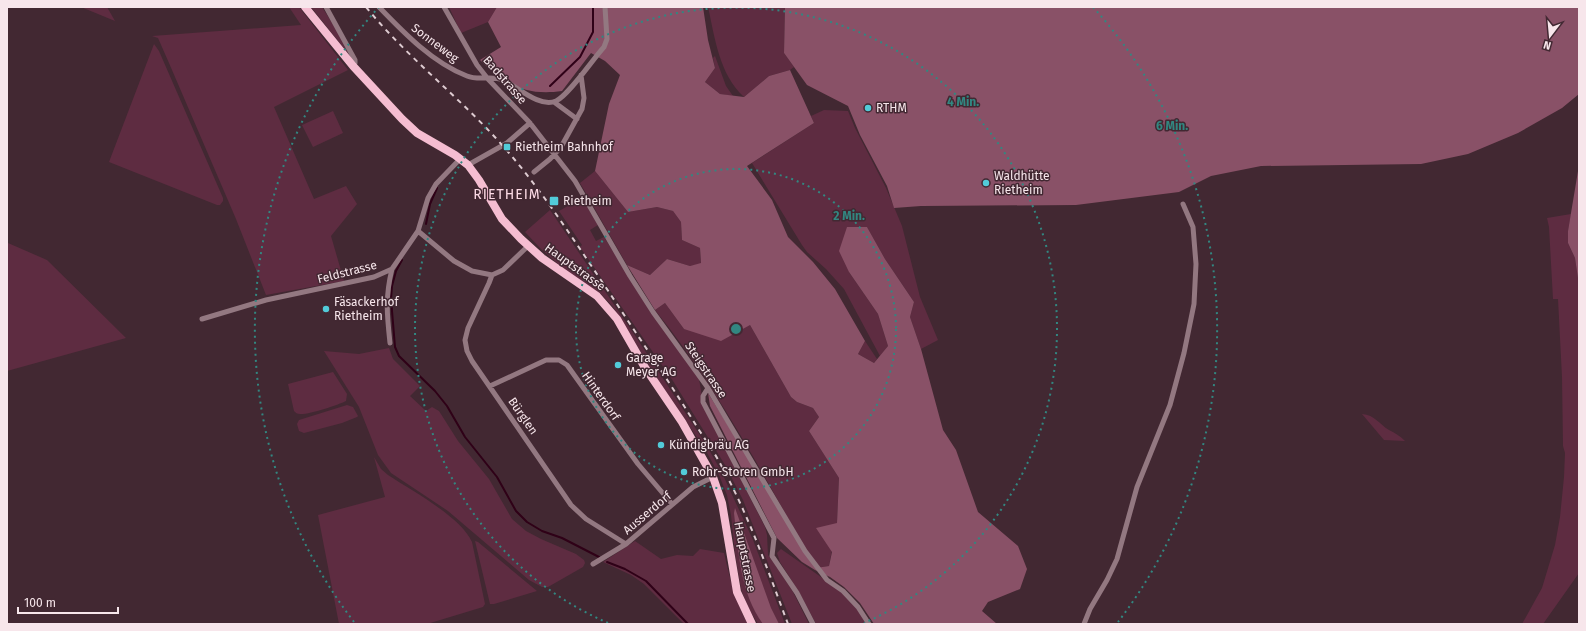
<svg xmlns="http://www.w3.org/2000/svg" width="1586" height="631" viewBox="0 0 1586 631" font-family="'Fira Sans',sans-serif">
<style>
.green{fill:#5e2c41}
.forest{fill:#895167}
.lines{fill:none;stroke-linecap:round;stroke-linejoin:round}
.stream{stroke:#2f0117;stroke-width:2}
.street{stroke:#937881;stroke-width:5}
.primary{stroke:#f5bdd1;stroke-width:8}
.rail{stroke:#decbd1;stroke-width:2;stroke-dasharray:5 5;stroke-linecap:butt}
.ring{fill:none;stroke:#328781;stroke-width:2;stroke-dasharray:2 4}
.poi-dot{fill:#52cbd9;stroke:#422832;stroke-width:1.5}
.labels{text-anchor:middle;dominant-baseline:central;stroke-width:3;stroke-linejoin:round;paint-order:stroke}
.street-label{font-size:12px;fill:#f7e6eb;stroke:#422832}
.poi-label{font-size:12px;fill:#f7e6eb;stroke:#422832;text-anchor:start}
.quarter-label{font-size:14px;letter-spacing:1px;fill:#fbd9e4;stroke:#422832}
.centre{fill:#328781;stroke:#422832;stroke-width:2}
.ring-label{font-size:12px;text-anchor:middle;font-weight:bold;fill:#328781;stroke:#422832;stroke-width:3;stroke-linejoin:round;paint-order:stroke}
</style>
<rect width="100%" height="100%" fill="#422832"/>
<path class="green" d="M81,7H107L115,21Z
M289,7H299L348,70L274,107L314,199L346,186L357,204L331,236L344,281L266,295L236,219L169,63L158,38L152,36L301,25Z
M311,7H322L351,53L350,56Z
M449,7H497L488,22L461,33Z
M708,7H785L784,53L794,67L790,70L769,76L744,97C719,74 715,38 708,7Z
M154,44L159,51L223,198V201L220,205H217L109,162Z
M715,56L726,86L733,96L720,94L705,82L715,68L713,58Z
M824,110L848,111L855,128L886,188L902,226L920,297L938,340L921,349L910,317L914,302L885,259L867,227L849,272L878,314L888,346L880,356L844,289L826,269L807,252L802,245L752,163L814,123L811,116Z
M333,111L343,133L313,147L302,125Z
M595,171L628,212L657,207L673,211L681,222L682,240L700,248L701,264L690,266L667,259L650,275L627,265L580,183Z
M582,198L598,225L590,230L596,241L604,237L649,309L699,379L704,408L765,527L767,535L768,555L779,570L793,592L809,624H792L743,500L725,465L673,381L580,247L582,245L559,211Z
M550,210L636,337L707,446L722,473L753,540L785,624H758L748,608L741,589L735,554L731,515L727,495L719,475L705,449L665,391L613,307L601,294L565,270L541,249L525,232Z
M1571,214L1568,231V243L1575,258L1579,285V573L1543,624H1522L1542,588L1555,545L1560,517L1564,477L1565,453L1563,446L1562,377L1558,299H1553L1549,227L1547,218Z
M8,243L47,260L126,338L7,371Z
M665,303L684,329L750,325L791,397L797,402L813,408L819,417L809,431L839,478L837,523L829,566L816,568C766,480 719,389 655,310Z
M865,341L877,359L874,363L858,354Z
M389,348L393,359L420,386L410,396L426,411L432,407L439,411L458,441L489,479L512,519L526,531L541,539L576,554L584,560L585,563L583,567L548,587H542L529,580L448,511L391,473L378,455L359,407L324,351L359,354Z
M333,372L347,394L346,401C338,405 308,415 300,414C297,414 296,413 294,411L288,384Z
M347,405L353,407L358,416L357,417L342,423L304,433L299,431L297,424L299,420Z
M1362,414C1375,415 1379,424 1389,430C1395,433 1400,436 1405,441L1384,440Z
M374,457L381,469L388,475C412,491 460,516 472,542L485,604L483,607L427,624H339L318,515L385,497Z
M475,541L478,542L537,591L494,604H490Z
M635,541L661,559L677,555L693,556L700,549L724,553C730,578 735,601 748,624H684L644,584L631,575L603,562Z
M781,549L841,591L858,610L867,624H816L799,592L780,562L777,553Z"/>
<path class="forest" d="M497,7H703L708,40L715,68L705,82L720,94L744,97L769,76L790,70L814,123L747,166L772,200L788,237L813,262L835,289L865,341L858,354L874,363L888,346L878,314L849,272L839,251L847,227H867L885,259L914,302L910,317L921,349L943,430L956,450L978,512L1018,546L1027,569L1020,589L988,602L982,611L997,624H874L860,603L844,587L830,577L815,570L802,562L777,538L710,406L708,393L816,568L829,566L832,552L816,528L837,523L839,478L809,431L819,417L813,408L797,402L791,397L750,325L721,341L684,329L665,303L655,310L627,265L650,275L667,259L690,266L701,263L700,248L682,240L681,222L673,211L657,207L628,212L595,171L609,104L620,75L605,61L591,53L562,91C526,96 505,85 480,60L501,47L488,22Z
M785,7H1579V94L1562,108L1518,133L1468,154L1421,164L1261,166L1211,176L1179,192L1076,205L921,206L894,208L887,186L860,135L848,106L807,85L784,53Z
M1579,165V285L1575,258L1568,243V231Z
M735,508L771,608L779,624H763C740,593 738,549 734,513Z"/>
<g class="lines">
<path class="stream" d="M550,86L580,57L593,32V7
M426,224L430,204L437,188
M402,260L396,271L392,286L391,299L395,347L399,356L435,391L447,406L465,437L497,477L516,511L527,522L542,531L562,538L599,557
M607,562L625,569L646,581L688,624"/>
<path class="street" d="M326,7L355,60V63L353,66
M379,7C404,33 433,63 467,76C479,81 492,75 503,80C518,87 539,108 556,101C568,96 593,59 604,47L607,39L605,7
M444,7L477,65L488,79L530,123L575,181L630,276L653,312L708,388L805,551L827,580L843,591L858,607L869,624
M554,102L577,119
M468,165L507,143L530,123
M534,172L550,159L561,147L582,109L584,98L581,75
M418,231L454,261L472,271L492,275L503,270L528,246
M492,275L489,283L468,328L465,340L467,351L472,361L571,505L586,519L626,544
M202,319L266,300L374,277L392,269L418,231L428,198L436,184L460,159
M390,343C387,315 385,297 392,269
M490,386L546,360H559L567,365L638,464L672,504
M708,388L703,396V402L774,538L772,556L797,593L813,624
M593,564L626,544L693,487L713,477
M1084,624L1090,609L1107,580L1117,559L1137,487L1170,405L1184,353L1194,304L1196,264L1193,227L1183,204"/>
<path class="primary" d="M305,7L353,66L402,119L417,133L455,155L468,165L479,180L502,219L521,239L542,258L597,296L617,319L644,366L682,422L713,477L722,503L737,592L752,624"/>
<path class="rail" d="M366,7C409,60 465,101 509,153C546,196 577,245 609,292C637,335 667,378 694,422C703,437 714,451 722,467C749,516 768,571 788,624"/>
</g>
<g class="ring">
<circle cx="736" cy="329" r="160"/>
<path d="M608 623A321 321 0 1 1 864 623"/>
<path d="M354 622A481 481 0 0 1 379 7M1093 7A481 481 0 0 1 1118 622"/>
</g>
<g class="poi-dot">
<circle cx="868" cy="108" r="4"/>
<rect x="503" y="143" width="8" height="8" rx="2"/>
<circle cx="986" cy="183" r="4"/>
<rect x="549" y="196" width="10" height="10" rx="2"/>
<circle cx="326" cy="309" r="4"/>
<circle cx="618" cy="365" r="4"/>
<circle cx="661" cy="445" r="4"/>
<circle cx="684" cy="472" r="4"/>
</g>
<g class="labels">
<g class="street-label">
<text transform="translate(435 43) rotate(37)">Sonneweg</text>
<text transform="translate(505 80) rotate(49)">Badstrasse</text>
<text transform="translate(575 267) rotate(36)">Hauptstrasse</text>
<text transform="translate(347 272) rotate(-14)">Feldstrasse</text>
<text transform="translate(706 370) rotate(56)">Steigstrasse</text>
<text transform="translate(601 396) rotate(55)">Hinterdorf</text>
<text transform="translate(523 416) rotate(55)">Bürglen</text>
<text transform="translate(647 513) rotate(-40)">Ausserdorf</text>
<text transform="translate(745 557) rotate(79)">Hauptstrasse</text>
</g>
<g class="poi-label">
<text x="876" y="108">RTHM</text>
<text x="515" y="147">Rietheim Bahnhof</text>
<text x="994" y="176">Waldhütte<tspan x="994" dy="14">Rietheim</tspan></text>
<text x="563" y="201">Rietheim</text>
<text x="334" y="302">Fäsackerhof<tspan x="334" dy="14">Rietheim</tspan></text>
<text x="626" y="358">Garage<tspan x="626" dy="14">Meyer AG</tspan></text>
<text x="669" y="445">Kündigbräu AG</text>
<text x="692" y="472">Rohr-Storen GmbH</text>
</g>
<g class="quarter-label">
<text x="507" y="194">RIETHEIM</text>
</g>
</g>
<circle cx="736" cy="329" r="6" class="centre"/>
<g class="ring-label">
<text x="963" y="106">4 Min.</text>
<text x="1172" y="130">6 Min.</text>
<text x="849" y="220">2 Min.</text>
</g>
<rect width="1586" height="631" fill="none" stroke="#f7e6eb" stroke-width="16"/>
<g transform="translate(1550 36) rotate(196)" stroke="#422832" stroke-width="3" paint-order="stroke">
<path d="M0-3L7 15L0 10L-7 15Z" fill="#f7e6eb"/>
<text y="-6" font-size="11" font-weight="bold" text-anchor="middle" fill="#f7e6eb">N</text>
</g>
<path d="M18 607v6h100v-6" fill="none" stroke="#f7e6eb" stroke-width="2"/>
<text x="24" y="607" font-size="12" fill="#f7e6eb" stroke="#422832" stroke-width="3" paint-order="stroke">100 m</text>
</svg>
